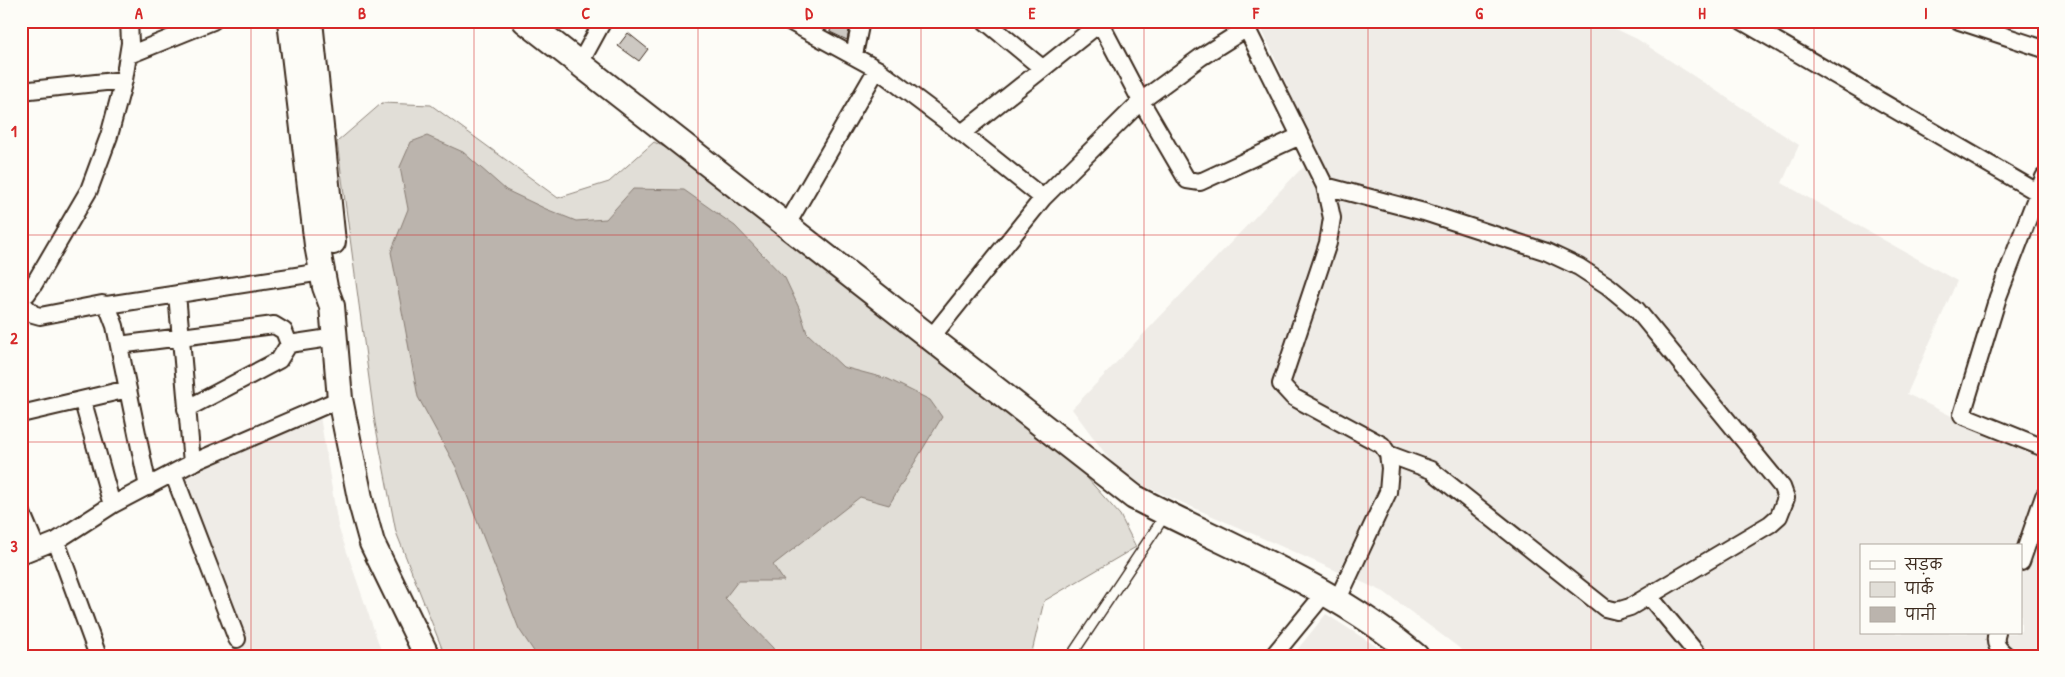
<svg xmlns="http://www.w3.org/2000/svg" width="2065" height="677" viewBox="0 0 2065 677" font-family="'Patrick Hand','Playpen Sans Deva',sans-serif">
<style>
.built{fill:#efece7;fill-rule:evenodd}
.green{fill:#e1ded7;stroke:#8e847a}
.water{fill:#bbb4ad;stroke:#887d74}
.building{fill:#cdc8c2;stroke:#3b2a1e}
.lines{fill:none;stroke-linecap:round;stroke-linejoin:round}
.lane-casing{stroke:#3b2a1e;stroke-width:12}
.street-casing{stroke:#3b2a1e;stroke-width:20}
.secondary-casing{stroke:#3b2a1e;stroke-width:28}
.lane{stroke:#fdfcf7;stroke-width:9}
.street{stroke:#fdfcf7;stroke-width:16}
.secondary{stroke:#fdfcf7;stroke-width:24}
.grid{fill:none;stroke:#d62828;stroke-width:1;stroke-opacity:0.55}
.neatline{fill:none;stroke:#d62828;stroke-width:2}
.grid-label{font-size:16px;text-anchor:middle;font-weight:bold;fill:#d62828}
</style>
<rect width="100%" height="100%" fill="#fdfcf7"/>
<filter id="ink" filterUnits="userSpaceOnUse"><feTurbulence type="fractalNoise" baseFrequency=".02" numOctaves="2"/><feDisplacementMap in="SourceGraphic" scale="10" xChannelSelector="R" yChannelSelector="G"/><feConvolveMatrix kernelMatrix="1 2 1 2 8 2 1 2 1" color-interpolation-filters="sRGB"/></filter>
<g filter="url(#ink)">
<path class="built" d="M1258,21H1599L1637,39L1799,145L1782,183L1957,281L1907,394L1992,436L2044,456V656H1467L1458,647L1384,592L1122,476L1072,409L1299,171L1319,156ZM1861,546H2021V633H1861Z
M318,404L338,526L383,656H219L245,643L181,472Z
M1326,614L1385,652L1388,656H1292Z"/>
<path class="green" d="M382,103L431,105L558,198L609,182L654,142L691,160L1072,461L1120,515L1136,547L1044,601L1031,656H445L396,532L375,423L337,142Z"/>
<path class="water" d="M427,136L463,152L506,190L546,209L576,221L606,219L633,189L684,190L735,226L785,278L799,308L807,333L843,367L888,379L930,400L942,417L889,505L860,497L773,565L784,581H738L725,598L773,648L776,656H537L519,629L456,467L418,397L391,252L408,209L400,167L411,142Z"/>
<path class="building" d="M832,21H851L847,40L830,32Z
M628,33L648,49L639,61L618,46Z"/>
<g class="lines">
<g class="lane-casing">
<path id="lane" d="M1071,656L1166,514"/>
</g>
<g class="street-casing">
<path id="street" d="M789,21L877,69L962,133L1043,198
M985,21L1042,68
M1099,21L1141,101L1187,180L1200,182L1300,136
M1243,21L1325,186L1332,218L1328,243L1281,384L1293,397L1382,445L1388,454L1390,468L1388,492L1337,601
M1742,21L2044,196
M1959,21L2044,49
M129,55L213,21
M854,55L861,21
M580,63L603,21
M21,91L124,80L130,43L129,21
M962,133L1100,23
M2044,177L1998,297L1962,415L2044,448
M1325,186L1424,212L1547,252L1579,267L1608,286L1637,310L1782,487L1786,498L1779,516L1770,524L1630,607L1617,611L1605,608L1431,470L1388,454
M786,226L877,69
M177,294L192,463
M21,296L27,294L34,284L89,190L109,136L124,80
M21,302L33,314L40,316L102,304L107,305L115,326L148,487
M107,305L322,272
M930,339L1043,198L1141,101L1201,57L1247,28
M289,344L336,337
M119,345L274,325L284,331L289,344L279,360L186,409
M83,402L112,505
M21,414L128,389
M173,473L237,639
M21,511L37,549
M56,541L98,656
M21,555L56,541L112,505L192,463L340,399
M2021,562L2044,496
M1649,596L1699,656
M1997,633C1993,644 1999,650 2007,656
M1273,656L1324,594"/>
</g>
<g class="secondary-casing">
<path id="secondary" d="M290,21L317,245L325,287L332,306L340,399L361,503L372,543L427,656
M310,21L333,242
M525,21L1134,497C1229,547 1334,586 1416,656"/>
</g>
<use href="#lane" class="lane"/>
<use href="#street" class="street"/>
<use href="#secondary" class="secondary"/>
</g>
</g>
<path class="grid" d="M251,21V656M474,21V656M698,21V656M921,21V656M1144,21V656M1368,21V656M1591,21V656M1814,21V656M21,235H2044M21,442H2044"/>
<rect width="2065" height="677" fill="none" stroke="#fdfcf7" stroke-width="55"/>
<rect x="1860" y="544" width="162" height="90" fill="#fdfcf7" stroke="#afa8a0"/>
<rect x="1870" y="561" width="25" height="8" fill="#fdfcf7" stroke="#afa8a0"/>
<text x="1905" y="570" font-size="15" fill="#3b2a1e">सड़क</text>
<rect x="1870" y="582" width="25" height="15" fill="#e1ded7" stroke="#afa8a0"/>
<text x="1905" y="594" font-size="15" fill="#3b2a1e">पार्क</text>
<rect x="1870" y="607" width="25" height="15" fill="#bbb4ad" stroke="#afa8a0"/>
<text x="1905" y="620" font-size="15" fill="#3b2a1e">पानी</text>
<rect x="28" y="28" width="2010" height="622" class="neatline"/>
<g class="grid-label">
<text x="139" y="19">A</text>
<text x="362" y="19">B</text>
<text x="586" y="19">C</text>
<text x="809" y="19">D</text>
<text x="1032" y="19">E</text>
<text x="1256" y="19">F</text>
<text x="1479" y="19">G</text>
<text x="1702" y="19">H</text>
<text x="1926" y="19">I</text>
<text x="14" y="137">1</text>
<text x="14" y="344">2</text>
<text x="14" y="552">3</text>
</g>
</svg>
